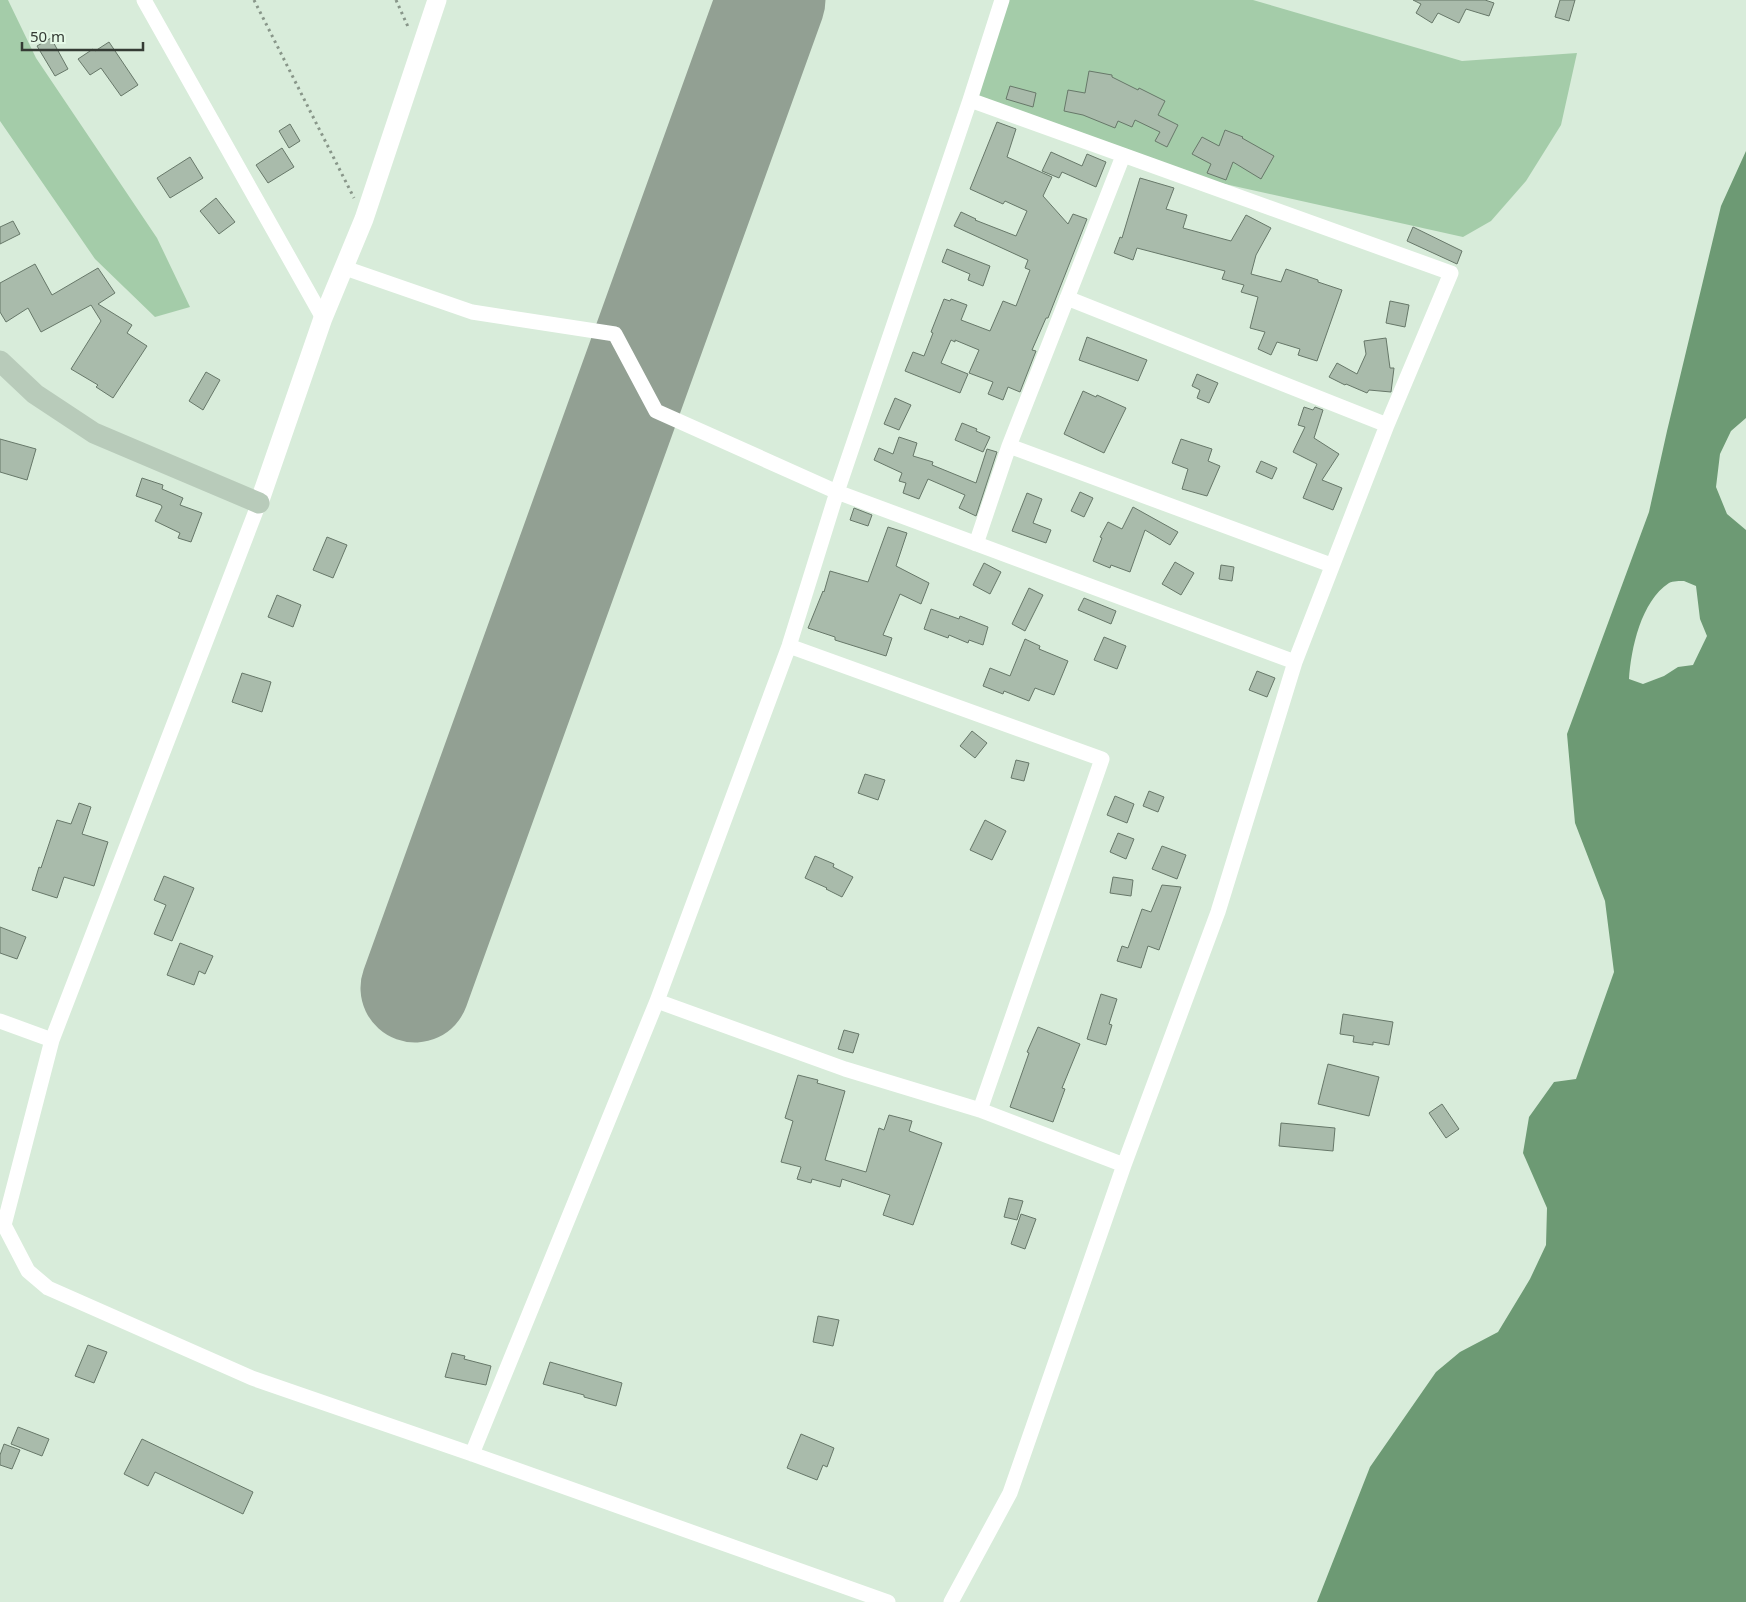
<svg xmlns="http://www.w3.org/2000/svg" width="1746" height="1602" viewBox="0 0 1746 1602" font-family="'Noto Sans',sans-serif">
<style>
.green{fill:#a4cca9}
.water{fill:#6d9a74;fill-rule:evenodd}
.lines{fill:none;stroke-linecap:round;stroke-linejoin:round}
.runway{stroke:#92a093;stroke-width:109}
.building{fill:#a9bbab;stroke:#677869}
.path{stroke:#889689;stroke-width:3;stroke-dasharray:2.5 4;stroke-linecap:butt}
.minor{stroke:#fff;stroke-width:15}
.tertiary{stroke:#fff;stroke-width:19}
.secondary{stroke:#b8cbba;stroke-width:21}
</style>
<rect width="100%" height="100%" fill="#d8ecda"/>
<path class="green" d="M0,0H8L36,58L157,238L190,307L155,317L95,259L0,121Z
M1002,0H1253L1462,61L1577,53L1561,125L1526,181L1491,221L1463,237L1207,180L975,96Z"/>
<path class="water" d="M1746,151V418L1731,431L1720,454L1716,487L1727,514L1746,530V1602H1317L1370,1467L1436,1372L1460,1352L1498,1332L1530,1279L1546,1245L1547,1208L1523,1153L1529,1117L1554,1082L1576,1079L1614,972L1605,901L1575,823L1567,734L1649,512L1667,431L1721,206ZM1684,581L1696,586L1700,619L1707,636L1693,665L1678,667L1664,676L1643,684L1629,679C1631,649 1641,601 1669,583C1673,581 1680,581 1684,581Z"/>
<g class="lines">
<path class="runway" d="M415,988L771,0"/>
</g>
<path class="building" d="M1413,0H1485L1494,3L1489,16L1466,9L1459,23L1438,13L1432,23L1416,13L1421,4Z
M1560,0H1575L1569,21L1555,17Z
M51,38L68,69L55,76L37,46Z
M109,42L138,85L121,96L101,68L90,75L78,59L93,49L95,51Z
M1089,71L1112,75V77L1138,90L1139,88L1165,101L1158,115L1178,125L1167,147L1155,141L1160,132L1135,120L1132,127L1118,121L1115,128L1083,115L1064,111L1068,90L1085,93Z
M1010,86L1036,93L1033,107L1006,99Z
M997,122L1016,129L1007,157L1052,177L1043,196L1068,224L1073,214L1087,219L1048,318H1046L1032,350L1036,351L1020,392L1008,387L1003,400L988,394L993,382L969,373L979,350L955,340V342L951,340L941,363L968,374L960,393L905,371L913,352L924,356L933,333L931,332L944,299L950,301L951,299L967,305L961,320L990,331L1003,301L1016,306L1030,270L1025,268L1028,260L954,226L961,212L976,219L975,220L1016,236L1027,211L1005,201L1003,204L970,189Z
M290,124L300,141L289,148L279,131Z
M1225,130L1243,137L1242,138L1274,156L1261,179L1233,162L1226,180L1207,173L1211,164L1192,154L1202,137L1219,146Z
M282,148L294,167L268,183L256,165Z
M1051,152L1082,166L1087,154L1106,162L1096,187L1062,172L1059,178L1042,171Z
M190,157L203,178L170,198L157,178Z
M1140,178L1174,188L1166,209L1187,215L1183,228L1231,241L1246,215L1271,228L1256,255L1251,274L1281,282L1286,269L1318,280V282L1342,290L1317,361L1298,355L1300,349L1277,342L1271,355L1258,349L1265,332L1250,328L1258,297L1241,292L1244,285L1222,279L1225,271L1137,248L1133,260L1114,253L1120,237L1122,238Z
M216,198L235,222L219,234L200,211Z
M13,221L20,234L0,244V227Z
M1413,227L1462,251L1457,264L1407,241Z
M947,249L990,266L983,286L968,280L970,274L942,262Z
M35,264L52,295L98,268L115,293L98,304L132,325L127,333L147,346L113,398L96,387L98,385L71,369L101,321L91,305L41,332L28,308L6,322L0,312V283Z
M1390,301L1409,305L1405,327L1386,323Z
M1087,337L1147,360L1138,381L1079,360Z
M1386,338L1390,368H1394L1391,392L1369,390L1367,393L1346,384L1345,385L1329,377L1337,363L1357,374L1366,354L1364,341Z
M206,372L220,380L203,410L189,401Z
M1197,374L1218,383L1209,403L1197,398L1200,390L1192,386Z
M1083,391L1096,397L1097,395L1126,408L1104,453L1064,434Z
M895,398L911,405L899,430L884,424Z
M1304,407L1313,410L1315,407L1323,410L1314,438L1339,454L1322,480L1342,488L1333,510L1303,498L1317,464L1293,452L1305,427L1298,425Z
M962,423L977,429L976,431L990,437L983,452L955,440Z
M899,437L917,443L913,456L933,462L932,465L976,483L987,449L997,452L976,516L959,508L965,495L928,479L919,499L903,493L906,483L899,481L902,473L874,460L879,448L893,454Z
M0,439L36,449L27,480L0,472Z
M1181,439L1212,449L1208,461L1220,466L1207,496L1182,489L1188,469L1172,463Z
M1261,461L1277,468L1272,479L1256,472Z
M142,478L163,485L162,489L183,498L180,505L202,513L191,542L178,538L180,533L155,521L162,507L161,505L136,496Z
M1080,492L1093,498L1084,517L1071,511Z
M1027,493L1042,499L1033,523L1051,530L1046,543L1012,531Z
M1133,507L1178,532L1170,545L1145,530L1130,572L1111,565L1110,568L1093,561L1102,538L1100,537L1108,522L1122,529Z
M854,508L872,515L868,526L850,520Z
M888,527L907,533L896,566L929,583L921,604L900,594L883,635L892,638L886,656L835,640V637L808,628L823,591L824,592L830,571L868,582Z
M327,537L347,545L333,578L313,570Z
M1175,562L1194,573L1181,595L1162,584Z
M984,563L1001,572L990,594L973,585Z
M1221,565L1234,567L1232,581L1219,579Z
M1029,588L1043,595L1025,631L1012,624Z
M277,595L301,605L293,627L268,617Z
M1084,598L1116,611L1111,624L1078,610Z
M931,609L959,619L960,616L988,627L983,645L969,640L968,643L949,635L948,638L924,629Z
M1104,637L1126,646L1117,669L1094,660Z
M1025,639L1040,646L1039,649L1068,661L1054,695L1035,688L1029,701L1004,691L1003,694L983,686L990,668L1010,676Z
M1257,671L1275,678L1267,697L1249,690Z
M242,673L271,682L262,712L232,702Z
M972,731L987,743L975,758L960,746Z
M1016,760L1029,763L1024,781L1011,778Z
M865,774L885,780L878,800L858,793Z
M1149,791L1164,797L1158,812L1143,806Z
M1115,796L1134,804L1127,823L1107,815Z
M79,803L91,807L82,834L108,842L94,886L64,877L57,898L32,890L39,867L41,868L57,820L71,824Z
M985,820L1006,831L992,860L970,850Z
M1118,833L1134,839L1126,859L1110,852Z
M1162,846L1186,855L1177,879L1152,869Z
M815,856L834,864L833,867L853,877L842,897L826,889L827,888L805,878Z
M164,876L194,888L172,941L154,934L166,905L154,900Z
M1113,877L1133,880L1131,896L1110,893Z
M1162,885L1181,887L1159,950L1148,946L1141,968L1117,961L1122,946L1128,948L1142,909L1151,912Z
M0,927L26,937L17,959L0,953Z
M180,943L213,956L205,974L199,971L194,985L167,975Z
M1101,994L1117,999L1109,1024L1112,1025L1106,1045L1087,1039Z
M1343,1014L1393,1022L1389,1045L1373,1042V1045L1353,1042L1354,1036L1340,1034Z
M1038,1027L1080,1044L1062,1088L1065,1089L1053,1122L1010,1107L1029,1053L1027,1052Z
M844,1030L859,1034L853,1053L838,1049Z
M1328,1064L1379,1077L1369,1116L1318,1104Z
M798,1075L818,1080L817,1083L845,1091L825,1160L866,1172L879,1128L884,1130L889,1115L912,1121L909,1131L942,1143L913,1225L883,1215L890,1195L842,1179L840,1187L812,1179L811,1183L797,1179L801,1167L781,1162L793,1121L785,1118Z
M1442,1104L1459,1129L1446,1138L1429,1113Z
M1281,1123L1335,1128L1333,1151L1279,1146Z
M1009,1198L1023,1201L1017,1220L1004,1217Z
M1021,1214L1036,1219L1025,1249L1011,1244Z
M818,1316L839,1320L833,1346L813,1342Z
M88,1345L107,1352L94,1383L75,1376Z
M452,1353L465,1356L464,1359L491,1366L486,1385L445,1377Z
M550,1362L622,1383L616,1406L584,1397V1395L543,1384Z
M18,1427L49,1439L42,1456L11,1444Z
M801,1434L834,1448L827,1467L823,1465L817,1480L787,1468Z
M142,1439L253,1492L243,1514L155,1472L148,1486L124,1474Z
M4,1444L20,1450L12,1469L0,1465V1455Z"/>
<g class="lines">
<path class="path" d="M254,0L354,198
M396,0L409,29"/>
<path class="minor" d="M144,0L323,318
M1002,0L970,100L837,492L789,646L657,1001L845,1069L980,1110L1124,1165
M345,268L472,312L615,334L656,411L837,492L1295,662
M1067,298L1387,425
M1009,446L1331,565
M259,503L52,1040L4,1225L28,1271L48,1288L252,1378L472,1454L888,1602
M976,544L1009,446L1123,156
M789,646L1102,759L980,1110
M0,1021L52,1040
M472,1454L657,1001
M951,1602L1010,1493L1124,1165L1218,912L1295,662L1387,425L1451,273L970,100"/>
<path class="tertiary" d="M259,503L323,318L364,219L437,0"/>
<path class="secondary" d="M0,361L35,394L94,433L259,503"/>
</g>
<path d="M22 42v8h121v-8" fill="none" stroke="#343b34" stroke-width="2.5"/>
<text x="30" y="42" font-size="15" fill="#343b34" stroke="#e5f9e7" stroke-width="4" paint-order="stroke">50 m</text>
</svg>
